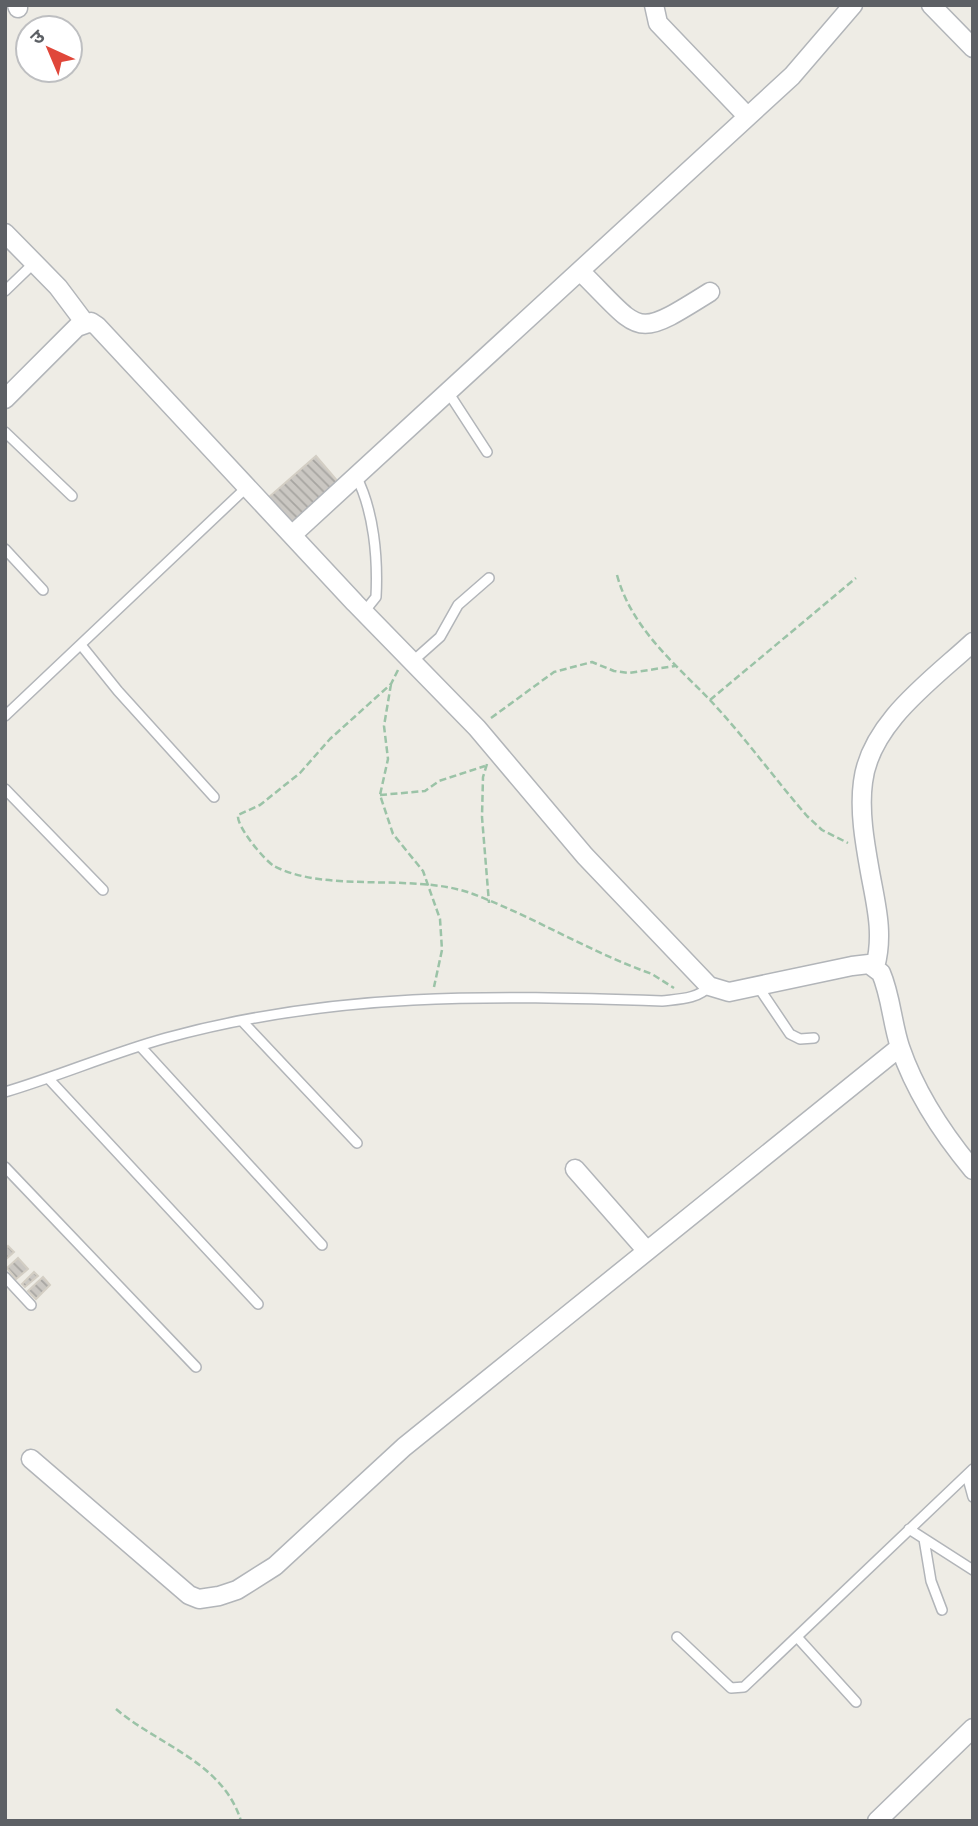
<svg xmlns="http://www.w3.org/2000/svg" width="978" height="1826" viewBox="0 0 978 1826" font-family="Ubuntu,'Noto Sans Devanagari',sans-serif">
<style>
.building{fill:url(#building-back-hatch);stroke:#d3cec4;stroke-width:2}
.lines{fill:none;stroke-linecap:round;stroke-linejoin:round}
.service-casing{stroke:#b2b5b9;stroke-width:12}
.minor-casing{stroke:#b2b5b9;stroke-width:21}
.path{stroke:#9bc3a7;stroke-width:2.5;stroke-dasharray:7 3.5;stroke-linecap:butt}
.service{stroke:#fff;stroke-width:9}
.minor{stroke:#fff;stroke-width:18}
</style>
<defs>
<pattern id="building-back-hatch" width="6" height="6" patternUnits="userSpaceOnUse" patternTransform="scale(1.75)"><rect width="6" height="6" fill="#cac7c2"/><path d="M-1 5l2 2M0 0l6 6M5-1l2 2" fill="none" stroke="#a7a5a1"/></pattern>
</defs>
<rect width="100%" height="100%" fill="#eeece5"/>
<path class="building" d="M316,456L339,483L293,524L269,497Z
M8,1246L14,1252L5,1260V1249Z
M18,1258L28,1269L16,1279L7,1268Z
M34,1272L38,1276L25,1287L22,1284Z
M43,1277L50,1285L36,1299L28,1291Z"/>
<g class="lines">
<g class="service-casing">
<path id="service" d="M5,291L34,263
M448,392L487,452
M5,432L72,496
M356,476C374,511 378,558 376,597L364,612
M5,549L43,590
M81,645L118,691L214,797
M413,661L440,637L458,605L489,578
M5,716L247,487
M5,789L103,890
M757,985L790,1034L800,1039L814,1038
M242,1021L357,1143
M140,1046L322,1245
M48,1078L258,1304
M5,1092C59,1076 112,1053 166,1038C334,992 491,995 662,1001C678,999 699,999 709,986
M5,1167L196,1367
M5,1277L31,1305
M967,1475L973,1497
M909,1529L973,1570
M924,1539L931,1581L942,1610
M677,1637L731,1688L744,1687L973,1469
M797,1637L856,1702"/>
</g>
<g class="minor-casing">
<path id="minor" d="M17,5L18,8
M654,5L658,23L747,116
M931,5L973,48
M5,233L58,287L85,323
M580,271C643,333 632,341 710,292
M5,399L77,327L91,322L97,326L355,603L477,728L585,856L709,986L729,992L852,966L869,964L881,973C891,996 892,1023 900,1047C915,1091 943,1134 973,1170
M292,535L792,76L853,5
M875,967C884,934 876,905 870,872C865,844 859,811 863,782C870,723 932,680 973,642
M575,1169L647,1251
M31,1459L189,1595L199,1599L219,1596L237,1590L275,1566L404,1447L900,1047
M877,1821L973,1728"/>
</g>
<path class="path" d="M617,575C631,627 673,662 709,699C744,736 774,778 807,816L822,830L848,843
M398,670L391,684L330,739L300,773L260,805L238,815C236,826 264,860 274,866C327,894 415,872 473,894C534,917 590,952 652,974L674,988
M391,684L384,726L388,759L380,795L393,834L423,871L440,919L442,950L434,987
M710,700L856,578
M491,718L554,672L592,662L614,671L629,673L675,666
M487,764L483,777L482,817L489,903
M380,795L425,791L439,781L485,766
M116,1709C158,1745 223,1762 241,1821"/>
<use href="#service" class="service"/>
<use href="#minor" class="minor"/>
</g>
<rect width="978" height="1826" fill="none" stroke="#5d6065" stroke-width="14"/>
<g transform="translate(49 49) rotate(316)"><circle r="33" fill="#ffffff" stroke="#bebfc1" stroke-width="2"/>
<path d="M0-5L12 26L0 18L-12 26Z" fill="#e0473a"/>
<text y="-10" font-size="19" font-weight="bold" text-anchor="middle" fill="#5d6065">उ</text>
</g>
</svg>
